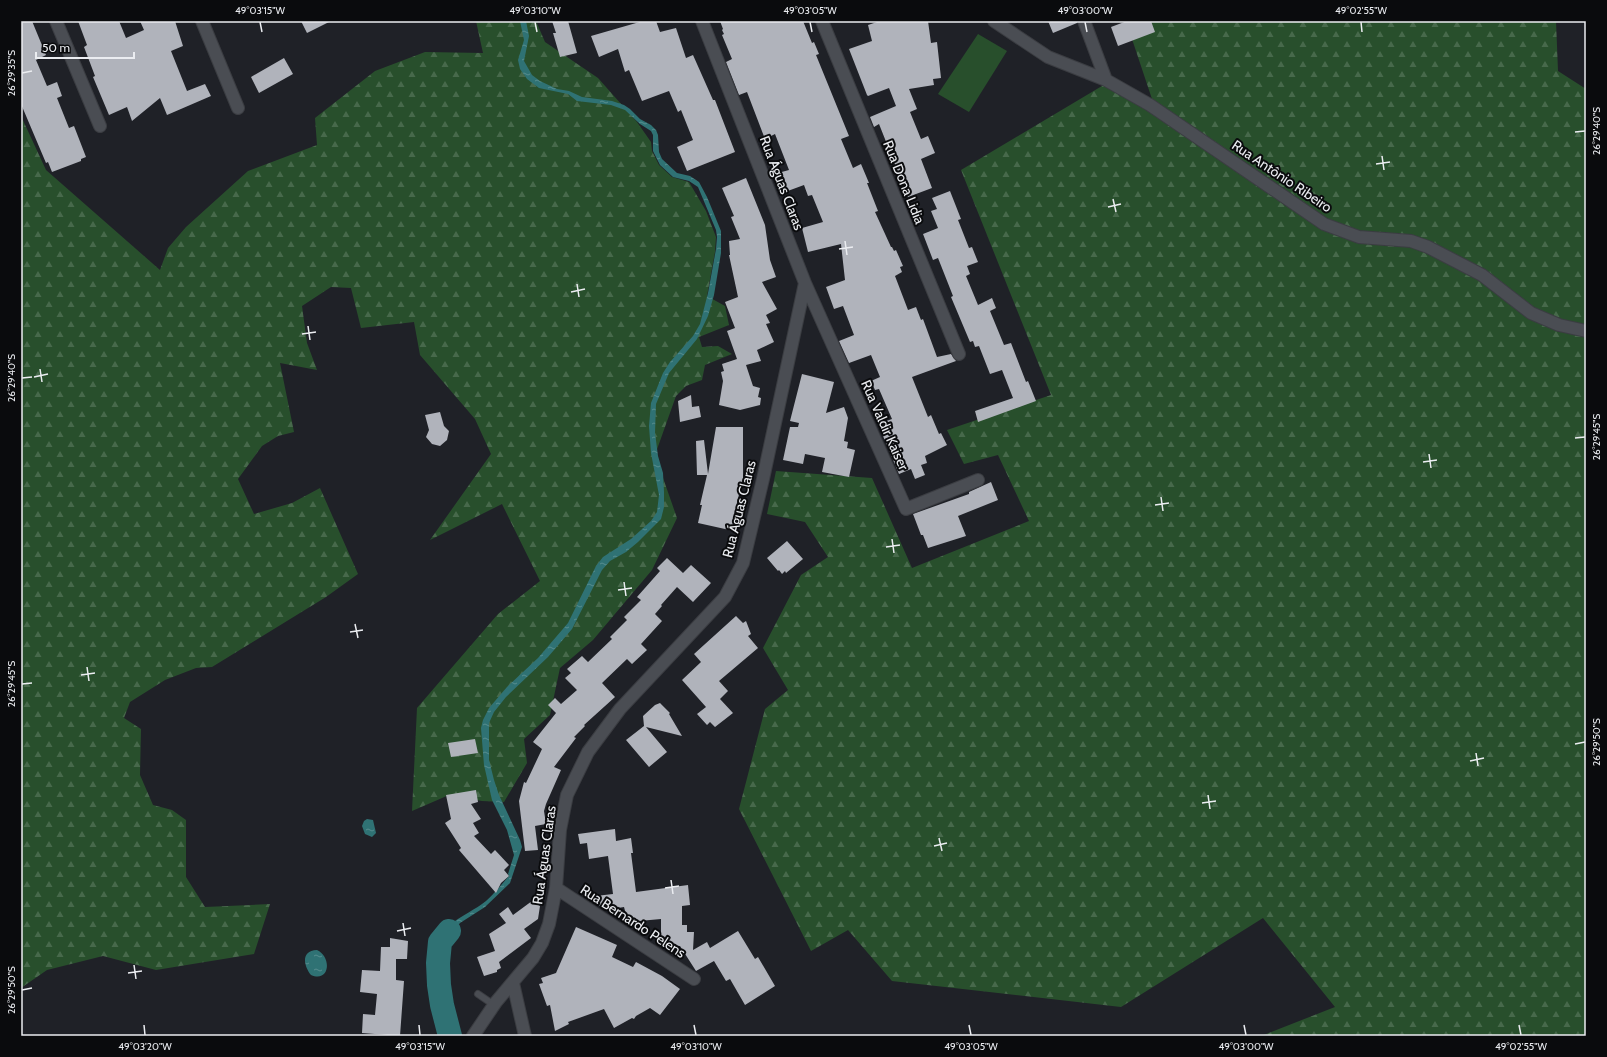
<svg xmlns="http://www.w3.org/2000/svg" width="1607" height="1057" viewBox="0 0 1607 1057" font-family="Cabin,sans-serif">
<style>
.green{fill:#284f2c}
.forest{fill:url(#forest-firs)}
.water{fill:url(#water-ripples)}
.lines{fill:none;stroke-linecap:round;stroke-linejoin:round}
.river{stroke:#2f7274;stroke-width:24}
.building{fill:#b0b3bb}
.lane-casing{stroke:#3b3d42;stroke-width:8}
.street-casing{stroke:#3b3d42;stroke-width:14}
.lane{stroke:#4a4d53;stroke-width:6}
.street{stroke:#4a4d53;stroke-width:12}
.ticks{fill:none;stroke:#ebedf1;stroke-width:1.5}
.labels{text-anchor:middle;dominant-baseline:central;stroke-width:4;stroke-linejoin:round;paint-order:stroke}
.street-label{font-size:14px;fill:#ebedf1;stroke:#0a0b0d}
.neatline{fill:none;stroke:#ebedf1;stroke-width:1.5}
.ticks-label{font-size:10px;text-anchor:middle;fill:#ebedf1}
</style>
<defs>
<pattern id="forest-firs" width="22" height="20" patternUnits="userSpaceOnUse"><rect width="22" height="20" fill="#284f2c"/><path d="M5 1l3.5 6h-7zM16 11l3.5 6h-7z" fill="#47694b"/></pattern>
<pattern id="water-ripples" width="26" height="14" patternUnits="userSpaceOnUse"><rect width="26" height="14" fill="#2f7274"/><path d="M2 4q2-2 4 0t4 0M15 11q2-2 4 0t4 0" fill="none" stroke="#578d8f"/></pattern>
</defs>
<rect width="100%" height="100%" fill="#1f2127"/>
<path class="green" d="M978,34L1007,51L969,112L938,94Z"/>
<path class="forest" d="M476,21H536L545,42L598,78L637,122L651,142L652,151L659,165L672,177L689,182L706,211L716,237L715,252L707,296L725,306L729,325L699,337L702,347L718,346L732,354L705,365L702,380L686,386L676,396L655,455L677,518L652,570L593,640L560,668L550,715L524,739L527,763L504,802L482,801L449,795L412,811L417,708L498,614L540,581L502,504L430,540L491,454L475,419L420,355L414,322L361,328L351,288L331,287L302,306L307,343L317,370L280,363L294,432L278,436L262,446L238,479L254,514L292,503L320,488L358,574L326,597L212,667L196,668L165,680L130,702L124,718L141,729L140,775L153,805L172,810L186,820V877L205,907L270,904L254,954L156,970L103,956L47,970L21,988V116L46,170L160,270L168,248L186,227L248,171L317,145L315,118L375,71L425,52L483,53Z
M1126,21H1556L1558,71L1586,89V1036H1261L1335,1007L1263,918L1121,1007L892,981L848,930L811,951L739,809L765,709L788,690L763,648L801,575L828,557L805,522L767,514L776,471L872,478L912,568L1029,521L998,455L964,464L947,430L1051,395L961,170L1107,83L1156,111Z"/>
<path class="water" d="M520,21H526L529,36L524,61L532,75L540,81L557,89L569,91L582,97L612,101L624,105L630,109L640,119L651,125L656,130L658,135L659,152L662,159L677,173L690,176L699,182L707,197L721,231V253L714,295L708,316L697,339L669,373L656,404L655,433L658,456L663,473L664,492V507L661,519L638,542L626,552L610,561L602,570L572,629L548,657L506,697L494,712L489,723V760L494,780L499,795L520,840L522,847L510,883L485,907L460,923L444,942L441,962L436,958C437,922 463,919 486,901C494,894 502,884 509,876L508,874L514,855L507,830L492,800L484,765L481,728L483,720L489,708L507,687L538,658L568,623L596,566L603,557L631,539L651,521L657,512L659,495L651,453L649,426L651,403L663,373L670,362L693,336L700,324L708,293L716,249L717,237L716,230L698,187L689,181L673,177L660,165L653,151V135L651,131L640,124L625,110L611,105L577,101L568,94L539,88L527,79L520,69L518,60L524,40Z
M367,819L373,820L376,833L372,837L365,834L362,826L364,821Z
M317,950C332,957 330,983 311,975C304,966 300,951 317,950Z
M435,966L441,970L443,993L454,1036H447C440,1013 436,990 435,966Z"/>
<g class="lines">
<path class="river" d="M449,931L440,942L438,963L439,985L442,1005L450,1036"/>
</g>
<path class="building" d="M21,21H32L46,55L36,60L47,86L57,82L62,96L57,98L69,128L74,126L86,157L81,159V161L52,172L48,162L46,163L21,104Z
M78,21H119L126,38L144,30L140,21H175L183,46L171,51L187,91L205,84L211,96L167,115L160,98L132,121L127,107L109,115L93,77L95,76L84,47L87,45Z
M301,21H331L307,33Z
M552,21H568L577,53L560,57L553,33H556Z
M643,21H656L660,32L676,28L686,58L693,55L713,100H715L735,152L687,171L677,147L693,140L681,110L678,112L669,91L642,101L629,70L625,72L618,49L599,57L591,36Z
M720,21H803L812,43L814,42L819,54L816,55L849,136L841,139L853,168L861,164L869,183H867L878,211L875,212L891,247H892L894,251L896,250L903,266L900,267L902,272L895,276L908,310L916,307L921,320L923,319L937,357L951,354L956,361L912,377L928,417L931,415L939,434L941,433L947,445L925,456L927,463L921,465L925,475L915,479L911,469L899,474L878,424L892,419L879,389L875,390L871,381L880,377L871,355L849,363L839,341L854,335L843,306L834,309L826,287L845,280L841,244L808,252L802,228L823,222L812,195L808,196L804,185L785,192L778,173L789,170L775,134L765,139L747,92L739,95L726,62L732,59L722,35L724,34L722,30L723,29Z
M880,21H928L931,43L937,42L941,78L933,79L934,85L909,89L917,109L910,112L921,139L928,136L935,153L921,159L932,188L908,197L879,124L874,127L870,117L896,106L889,88L868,96L867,95L849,49L872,41L868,25Z
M1048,21H1077V23L1053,33Z
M1127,21H1151L1155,32L1118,46L1111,27Z
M284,58L293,74L259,93L251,77Z
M746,178L765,225L770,260L776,277L762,282L777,309L766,315L770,323L766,324L774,342L757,350L761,361L746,365L753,386L760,388L758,397L761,398L760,405L740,410L719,405L723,381L721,372L724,371L722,364L737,359L727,331L735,328L725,302L738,297L729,255H730L729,241L740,239L731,217L734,216L722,188Z
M950,191L961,219L958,220L969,248L972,247L978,262L967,266L970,274L966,276L978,305L992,298L996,308L990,311L1004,345L1011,343L1026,382L1028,381L1036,401L978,422L975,411L1013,398L1002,370L990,374L979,346L975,347L973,341L970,342L951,297L953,296L938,258L933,260L923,234L938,228L931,211L937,209L932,198Z
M802,374L834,382L826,413L844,407L848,418L844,441L848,442L847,448L855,450L849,477L822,472L825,458L805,454L803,464L783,460L790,427H798L799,423L790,421Z
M691,395L692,407L699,406L701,417L680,422L678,401Z
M440,412L444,426L449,431L447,440L440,446L432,444L426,437L429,430L425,415Z
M716,427H743V478L734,515L738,516L734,531L698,523L702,505H700L707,475H697L696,441L704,440L708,474Z
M991,482L998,500L958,516L966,536L928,548L923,535H921L913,514L969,494V492Z
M787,541L803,559L786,573L785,571L782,574L779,570L778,571L767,558Z
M667,558L683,573L691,565L711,583L693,602L677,587L661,605L662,606L655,614L662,621L641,644L647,650L632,664L627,659L602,683L615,697L584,725L585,726L574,737L576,738L554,767L561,770L546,804L544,811L546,824L535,826L538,850L525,851L519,801L524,782L526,783L542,749L533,742L556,713L548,705L555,698L561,704L577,690L565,678L571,673L567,669L582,656L588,662L612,639L610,637L627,620L624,617L641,600L637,597L660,571L657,568Z
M736,616L743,623L746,621L751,634L748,636L758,648L719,681L728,691L720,699L733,713L715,727L710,722L707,725L697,714L706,707L682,680L701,662L694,654Z
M660,703L670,713L669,714L682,736L646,727L667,752L649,767L626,740L644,726L643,716L655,705Z
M475,739L478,753L451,757L448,743Z
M476,790L478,802L471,804L481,819L473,823L479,833L474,836L491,854L495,850L509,865L504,870L509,876L501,883L496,893L459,850L461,848L445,823L451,819L446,795Z
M615,829L616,841L631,838L633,853H631L636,892L688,885L690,905L682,906V925H687V932H694L693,950L707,942L710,948L738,931L755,959L758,957L775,986L745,1005L730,979L726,981L714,961L696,971L680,946H661V919L628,922L624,907L606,910L587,897L613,894L608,856L589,859L587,843L580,844L578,834Z
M532,901L540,906L538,919L524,929L531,938L499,962L501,968L497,970V972L484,976L477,957L495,951L489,934L506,923L499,914L508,907L513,915Z
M576,927L617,945L612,957L633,967L636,962L662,976L680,989L660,1015L650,1008L636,1016L634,1019L632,1018L614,1028L604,1009L568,1022L569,1024L555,1031L550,1005L547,1006L539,984L543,983L541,978L556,973Z
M390,938L408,941L407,959H396V980L404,981L400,1036L362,1033L363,1014L375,1015L377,994L360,992L362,970L380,971L381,947H390Z"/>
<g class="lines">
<g class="lane-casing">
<path id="lane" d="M478,994L494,1005"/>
</g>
<g class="street-casing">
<path id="street" d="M56,21L100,126
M202,21L238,108
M822,21L959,354
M994,21L1048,57L1106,80L1150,105L1324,224L1359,237L1411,241L1428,247L1482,275L1531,313L1559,325L1586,331
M1084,21L1106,80
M805,283L906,509L978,480
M556,888L694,979
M513,983L525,1036
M473,1036L496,1002L533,958L542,943L549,924L556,888L560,830L567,795L588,752L620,709L725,597L743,563L763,479L805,283L702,21"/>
</g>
<use href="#lane" class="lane"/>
<use href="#street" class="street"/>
</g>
<path class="ticks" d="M260,22L262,32M535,22L537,32M810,22L812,32M1085,22L1087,32M1361,22L1362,32M22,73L32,71M1575,132L1585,131M1382,156L1384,170M1376,164L1390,162M1113,199L1116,212M1108,207L1121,204M845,241L847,255M839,249L853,247M577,284L579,297M571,292L585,289M308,326L310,340M302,334L316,332M40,369L42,382M34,377L48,374M22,378L32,377M1575,438L1585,437M1429,454L1431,468M1423,462L1437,460M1161,497L1163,511M1155,505L1169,503M892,539L894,553M886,547L900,545M624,582L626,596M618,590L632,588M355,624L358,638M350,632L363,630M87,667L89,681M81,675L95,673M22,684L32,683M1575,744L1585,742M1476,753L1478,766M1470,761L1484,758M1208,795L1210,809M1202,803L1216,801M939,838L942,851M934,846L947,843M671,880L673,894M665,888L679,886M403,923L405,936M397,931L411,928M134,965L136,979M128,973L142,971M22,990L32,988M144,1025L145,1035M419,1025L420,1035M694,1025L696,1035M969,1025L971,1035M1244,1025L1246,1035M1519,1025L1521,1035"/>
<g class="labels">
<g class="street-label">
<text transform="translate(1282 176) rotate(34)">Rua Antônio Ribeiro</text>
<text transform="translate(904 182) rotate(68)">Rua Dona Lidia</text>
<text transform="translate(782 183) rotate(69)">Rua Águas Claras</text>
<text transform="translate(885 425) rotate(66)">Rua Valdir Kaiser</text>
<text transform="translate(739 509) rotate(-76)">Rua Águas Claras</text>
<text transform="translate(544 855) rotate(-82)">Rua Águas Claras</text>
<text transform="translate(633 921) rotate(33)">Rua Bernardo Pelens</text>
</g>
</g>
<rect width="1607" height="1057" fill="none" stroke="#0a0b0d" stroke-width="44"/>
<path d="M36 52v6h98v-6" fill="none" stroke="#ebedf1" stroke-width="2"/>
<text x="42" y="52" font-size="12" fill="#ebedf1" stroke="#0a0b0d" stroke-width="3" paint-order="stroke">50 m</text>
<rect x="22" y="22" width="1563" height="1013" class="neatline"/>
<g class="ticks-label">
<text x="260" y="14">49°03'15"W</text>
<text x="535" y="14">49°03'10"W</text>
<text x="810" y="14">49°03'05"W</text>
<text x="1085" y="14">49°03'00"W</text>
<text x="1361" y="14">49°02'55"W</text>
<text transform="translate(11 73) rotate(-90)" y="4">26°29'35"S</text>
<text transform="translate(1596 131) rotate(-90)" y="4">26°29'40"S</text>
<text transform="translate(11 378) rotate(-90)" y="4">26°29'40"S</text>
<text transform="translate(1596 437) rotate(-90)" y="4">26°29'45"S</text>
<text transform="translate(11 684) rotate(-90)" y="4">26°29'45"S</text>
<text transform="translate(1596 742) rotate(-90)" y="4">26°29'50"S</text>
<text transform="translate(11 990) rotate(-90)" y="4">26°29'50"S</text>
<text x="145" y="1050">49°03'20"W</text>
<text x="420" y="1050">49°03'15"W</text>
<text x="696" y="1050">49°03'10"W</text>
<text x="971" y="1050">49°03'05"W</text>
<text x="1246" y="1050">49°03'00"W</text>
<text x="1521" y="1050">49°02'55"W</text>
</g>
</svg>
